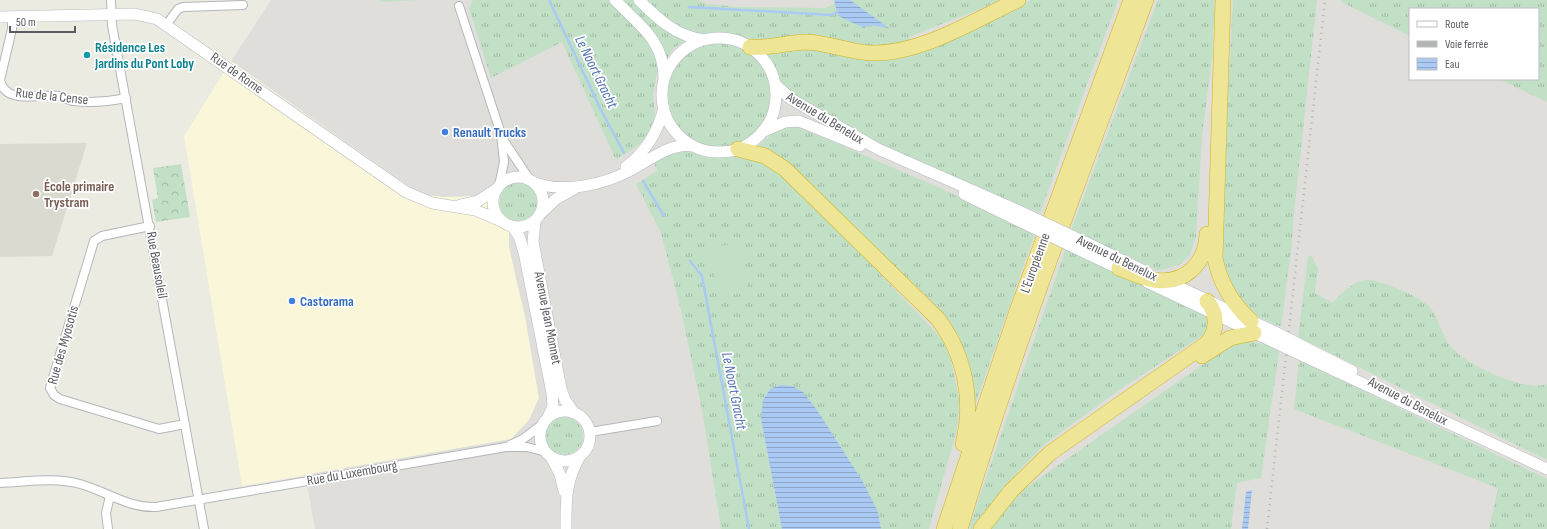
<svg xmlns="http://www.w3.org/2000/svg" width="1547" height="529" viewBox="0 0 1547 529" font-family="'Sofia Sans Condensed',sans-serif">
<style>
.commercial{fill:#f9f6da}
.industrial{fill:#dfdeda;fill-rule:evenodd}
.education{fill:#dbdad1}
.grass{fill:url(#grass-tufts)}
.forest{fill:url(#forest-crowns)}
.garden{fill:#c2e0c6}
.water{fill:url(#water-rules)}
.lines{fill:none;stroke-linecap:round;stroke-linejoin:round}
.stream{stroke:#aac9f3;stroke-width:2.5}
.street-casing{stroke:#b5b6bb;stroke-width:10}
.secondary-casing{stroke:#b8b9bf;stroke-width:12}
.highway-casing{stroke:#d1b31c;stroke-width:16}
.street{stroke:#fff;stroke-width:8}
.secondary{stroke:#fff;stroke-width:11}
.highway{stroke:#efe596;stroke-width:15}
.rail{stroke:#b2b3b3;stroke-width:2.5;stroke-dasharray:1 5;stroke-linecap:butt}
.secondary-bridge-casing{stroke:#b8b9bf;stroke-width:12;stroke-linecap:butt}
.secondary-bridge{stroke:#fff;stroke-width:11}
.culture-dot{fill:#0f9aa8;stroke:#fff;stroke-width:1.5}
.shop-dot{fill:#3f7fe0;stroke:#fff;stroke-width:1.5}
.education-dot{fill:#8d6e63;stroke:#fff;stroke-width:1.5}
.labels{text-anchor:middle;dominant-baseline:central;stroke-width:3.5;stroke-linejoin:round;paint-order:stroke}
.culture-label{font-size:14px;font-weight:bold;fill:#0d838f;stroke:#fff;text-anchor:start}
.street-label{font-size:14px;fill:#5b5c61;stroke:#fff}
.shop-label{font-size:14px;font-weight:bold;fill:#366cbe;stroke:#fff;text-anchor:start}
.education-label{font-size:14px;font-weight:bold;fill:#785e54;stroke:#fff;text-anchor:start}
.water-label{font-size:15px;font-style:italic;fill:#5172b3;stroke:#fff}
</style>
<defs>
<pattern id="grass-tufts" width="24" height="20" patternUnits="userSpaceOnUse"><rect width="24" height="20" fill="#c2e0c6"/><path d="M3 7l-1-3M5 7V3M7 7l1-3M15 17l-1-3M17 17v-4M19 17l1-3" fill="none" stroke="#a1b9a4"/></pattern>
<pattern id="forest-crowns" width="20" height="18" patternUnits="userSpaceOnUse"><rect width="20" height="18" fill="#c2e0c6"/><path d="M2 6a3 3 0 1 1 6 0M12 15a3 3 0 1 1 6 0" fill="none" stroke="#a1b9a4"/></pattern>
<pattern id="water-rules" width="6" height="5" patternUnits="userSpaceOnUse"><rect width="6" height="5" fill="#aac9f3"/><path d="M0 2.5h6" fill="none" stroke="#8da6c8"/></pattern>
</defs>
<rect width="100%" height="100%" fill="#ebebe2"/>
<path class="commercial" d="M231,61L402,183L427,195L436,196L509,194L515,276L525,316L539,398L529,420L511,439L242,486L184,136Z"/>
<path class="industrial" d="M271,0H850L851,2L985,7L999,0H1547V529H315L305,475L511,439L529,420L539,398L525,316L509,247V195L444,197L427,195L413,189L231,61ZM1410,9H1538V79H1410Z"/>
<path class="education" d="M87,143L52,256L0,257V144Z"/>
<path class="grass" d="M379,0H418L382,2Z
M473,0H609L651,41L658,59V68L653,94L655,115L652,127L645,141L617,159L615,158L562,42L491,78L469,8Z
M622,0H634L664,29L685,41L674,48L666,60L663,45Z
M647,0H699L707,4L739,7L825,8L835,3L838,16L869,25L887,28L850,0H999L985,7L909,37V41L891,46L767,43L748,40L732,34H693L673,26Z
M1031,0H1118L1040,213L884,149L802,101L781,85L776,69L764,53L804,47L929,48Z
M1158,0H1215L1212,59L1202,136L1196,236L1190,254L1181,264L1159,271L1071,230Z
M1233,0H1317L1294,213L1292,244L1281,327C1256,316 1242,310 1229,285C1215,257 1222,222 1223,192C1225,128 1230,64 1233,0Z
M1342,0H1547V102L1499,79H1538V9H1410V36L1341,2Z
M668 95a52 52 0 1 1 104 0a52 52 0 1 1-104 0Z
M796,126L938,187L1035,233L974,408L949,327L931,300L878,251L756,148L778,128Z
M679,150H688L711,158H725L739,155L763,161L793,183L941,338L950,357L960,402L957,429L929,529H881L878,512L761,419L782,529H721L703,415L681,310L661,233L636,184L658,170L653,162Z
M499 202a19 19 0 1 1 38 0a19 19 0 1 1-38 0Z
M1066,248L1205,315L1209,319L1206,333L1119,390L1045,444L1011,479L985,511L974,529H970L969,527Z
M1308,256L1312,257L1318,268L1315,293L1333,303C1340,294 1352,283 1364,280C1377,278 1420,297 1429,306C1439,318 1441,335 1451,347C1464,364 1526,393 1547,384V460L1298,337Z
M1248,341L1265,344L1279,352L1261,478L1237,483L1231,529H988L1024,489L1229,346Z
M1299,360L1547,479V529H1489L1498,488L1294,409Z
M545 436a19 19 0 1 1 38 0a19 19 0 1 1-38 0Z"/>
<path class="forest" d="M181,164L190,217L156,222L152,200L158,198L153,168Z"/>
<path class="garden" d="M738,243L748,291L722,297L706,248Z"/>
<path class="water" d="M834,0H850L889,28L869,25L864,28L838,16Z
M780,385L792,386L803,392L817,410L863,482L878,512L881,529H782L761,419L763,400L770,389Z
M1252,490L1248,529H1242L1246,492Z"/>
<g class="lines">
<path class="stream" d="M549,0L601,110L624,153
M689,7L831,15L839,11
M643,181L664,216
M690,261L702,276L749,529"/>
<g class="street-casing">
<path id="street" d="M111,0L112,25L204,529
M459,6L501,134L504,162L499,186
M12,17V29L0,80C5,106 42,93 60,96C65,97 69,101 74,101C90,103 111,101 126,98
M167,24L178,9L183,7L243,5
M504,141L530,180
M150,226L102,236L94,241L50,388L54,395L60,399L159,429L185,424
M590,432L657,421
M510,445L523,439L544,423
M0,483C26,482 54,477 80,484C106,491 127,508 156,507L506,447H527L546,452
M108,529L106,513L110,496"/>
</g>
<g class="secondary-casing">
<path id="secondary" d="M615,0C639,25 664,40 664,78
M639,0C658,19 677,37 705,40
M0,17L135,14L157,19L406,192L432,203L475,210L501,221
M662 95a57 57 0 1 1 114 0a57 57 0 1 1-114 0Z
M775,84L791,99L878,149L1019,211
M764,131L785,122L799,121L860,146
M626,167C645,153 658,131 664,108
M493 202a25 25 0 1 1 50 0a25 25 0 1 1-50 0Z
M533,182C563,194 603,185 631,170C650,160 671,142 693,146
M964,194L1015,219
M460,205L478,201L498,188
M541,213L556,199L574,189
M535,221L533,242L561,389L565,400L574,413
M512,226L519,236L524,252L552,393L553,406L548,417
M1091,245L1148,273
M1088,254L1126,272
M1164,280L1275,332
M1147,282L1274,342
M1312,351L1352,371
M1310,359L1547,469
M540 436a25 25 0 1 1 50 0a25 25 0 1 1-50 0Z
M551,457L560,474L564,491
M566,529C566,500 565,482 580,456"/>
</g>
<g class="highway-casing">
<path id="highway" d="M1223,0L1215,258C1220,284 1232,303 1251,321
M750,47C769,49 788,42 807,42C830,43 851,53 873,53C921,54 975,20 1018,0
M738,149L765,156L785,169L938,319C965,355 974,401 963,444
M1119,268C1130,272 1142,278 1154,280C1185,285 1206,263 1207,234
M1202,356L1230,338L1254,333
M944,529L1017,311L1131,0
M960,529C1013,350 1081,175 1146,0
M981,529L1011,491L1050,453L1206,344C1218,332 1218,314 1207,301"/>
</g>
<use href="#street" class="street"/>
<use href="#secondary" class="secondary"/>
<use href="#highway" class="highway"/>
<path class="rail" d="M1267,529L1325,0"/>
<g class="secondary-bridge-casing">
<path id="secondary-bridge" d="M1019,211L1091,245
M1015,219L1088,254
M1275,332L1312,351
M1274,342L1310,359"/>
</g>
<use href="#secondary-bridge" class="secondary-bridge"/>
</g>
<circle class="culture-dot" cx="87" cy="55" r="4"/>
<g class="shop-dot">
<circle cx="445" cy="132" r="4"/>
<circle cx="292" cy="301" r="4"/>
</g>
<circle class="education-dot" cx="36" cy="194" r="4"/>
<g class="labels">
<g class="culture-label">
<text x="95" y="47">Résidence Les<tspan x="95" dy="16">Jardins du Pont Loby</tspan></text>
</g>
<g class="street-label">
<text transform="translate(237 73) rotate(35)">Rue de Rome</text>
<text transform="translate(52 96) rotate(6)">Rue de la Cense</text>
<text transform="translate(825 118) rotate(31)">Avenue du Benelux</text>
<text transform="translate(1117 258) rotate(26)">Avenue du Benelux</text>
<text transform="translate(1035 263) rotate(-70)">L'Européenne</text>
<text transform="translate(157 265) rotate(80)">Rue Beausoleil</text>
<text transform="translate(548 318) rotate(79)">Avenue Jean Monnet</text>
<text transform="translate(63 345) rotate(-74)">Rue des Myosotis</text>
<text transform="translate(1408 401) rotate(28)">Avenue du Benelux</text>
<text transform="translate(352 473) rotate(-10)">Rue du Luxembourg</text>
</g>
<g class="shop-label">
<text x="453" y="132">Renault Trucks</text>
<text x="300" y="301">Castorama</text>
</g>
<g class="education-label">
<text x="44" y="186">École primaire<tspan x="44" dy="16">Trystram</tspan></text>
</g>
<g class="water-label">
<text transform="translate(596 72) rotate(64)">Le Noort Gracht</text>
<text transform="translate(734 391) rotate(79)">Le Noort Gracht</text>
</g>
</g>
<rect x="1409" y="8" width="130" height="72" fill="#ffffff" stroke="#bdbec0"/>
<rect x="1417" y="21" width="20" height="6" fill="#ffffff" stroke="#bdbec0"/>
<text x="1445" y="28" font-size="12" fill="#5b5c61">Route</text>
<rect x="1417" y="41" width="20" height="6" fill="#b2b3b3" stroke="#bdbec0"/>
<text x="1445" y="48" font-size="12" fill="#5b5c61">Voie ferrée</text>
<rect x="1417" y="58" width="20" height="12" fill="url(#water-rules)" stroke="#bdbec0"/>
<text x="1445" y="68" font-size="12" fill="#5b5c61">Eau</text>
<path d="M10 26v6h65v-6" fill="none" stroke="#5b5c61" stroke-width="2"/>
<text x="16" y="26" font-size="12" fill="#5b5c61" stroke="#ffffff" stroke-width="3" paint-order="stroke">50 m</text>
</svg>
